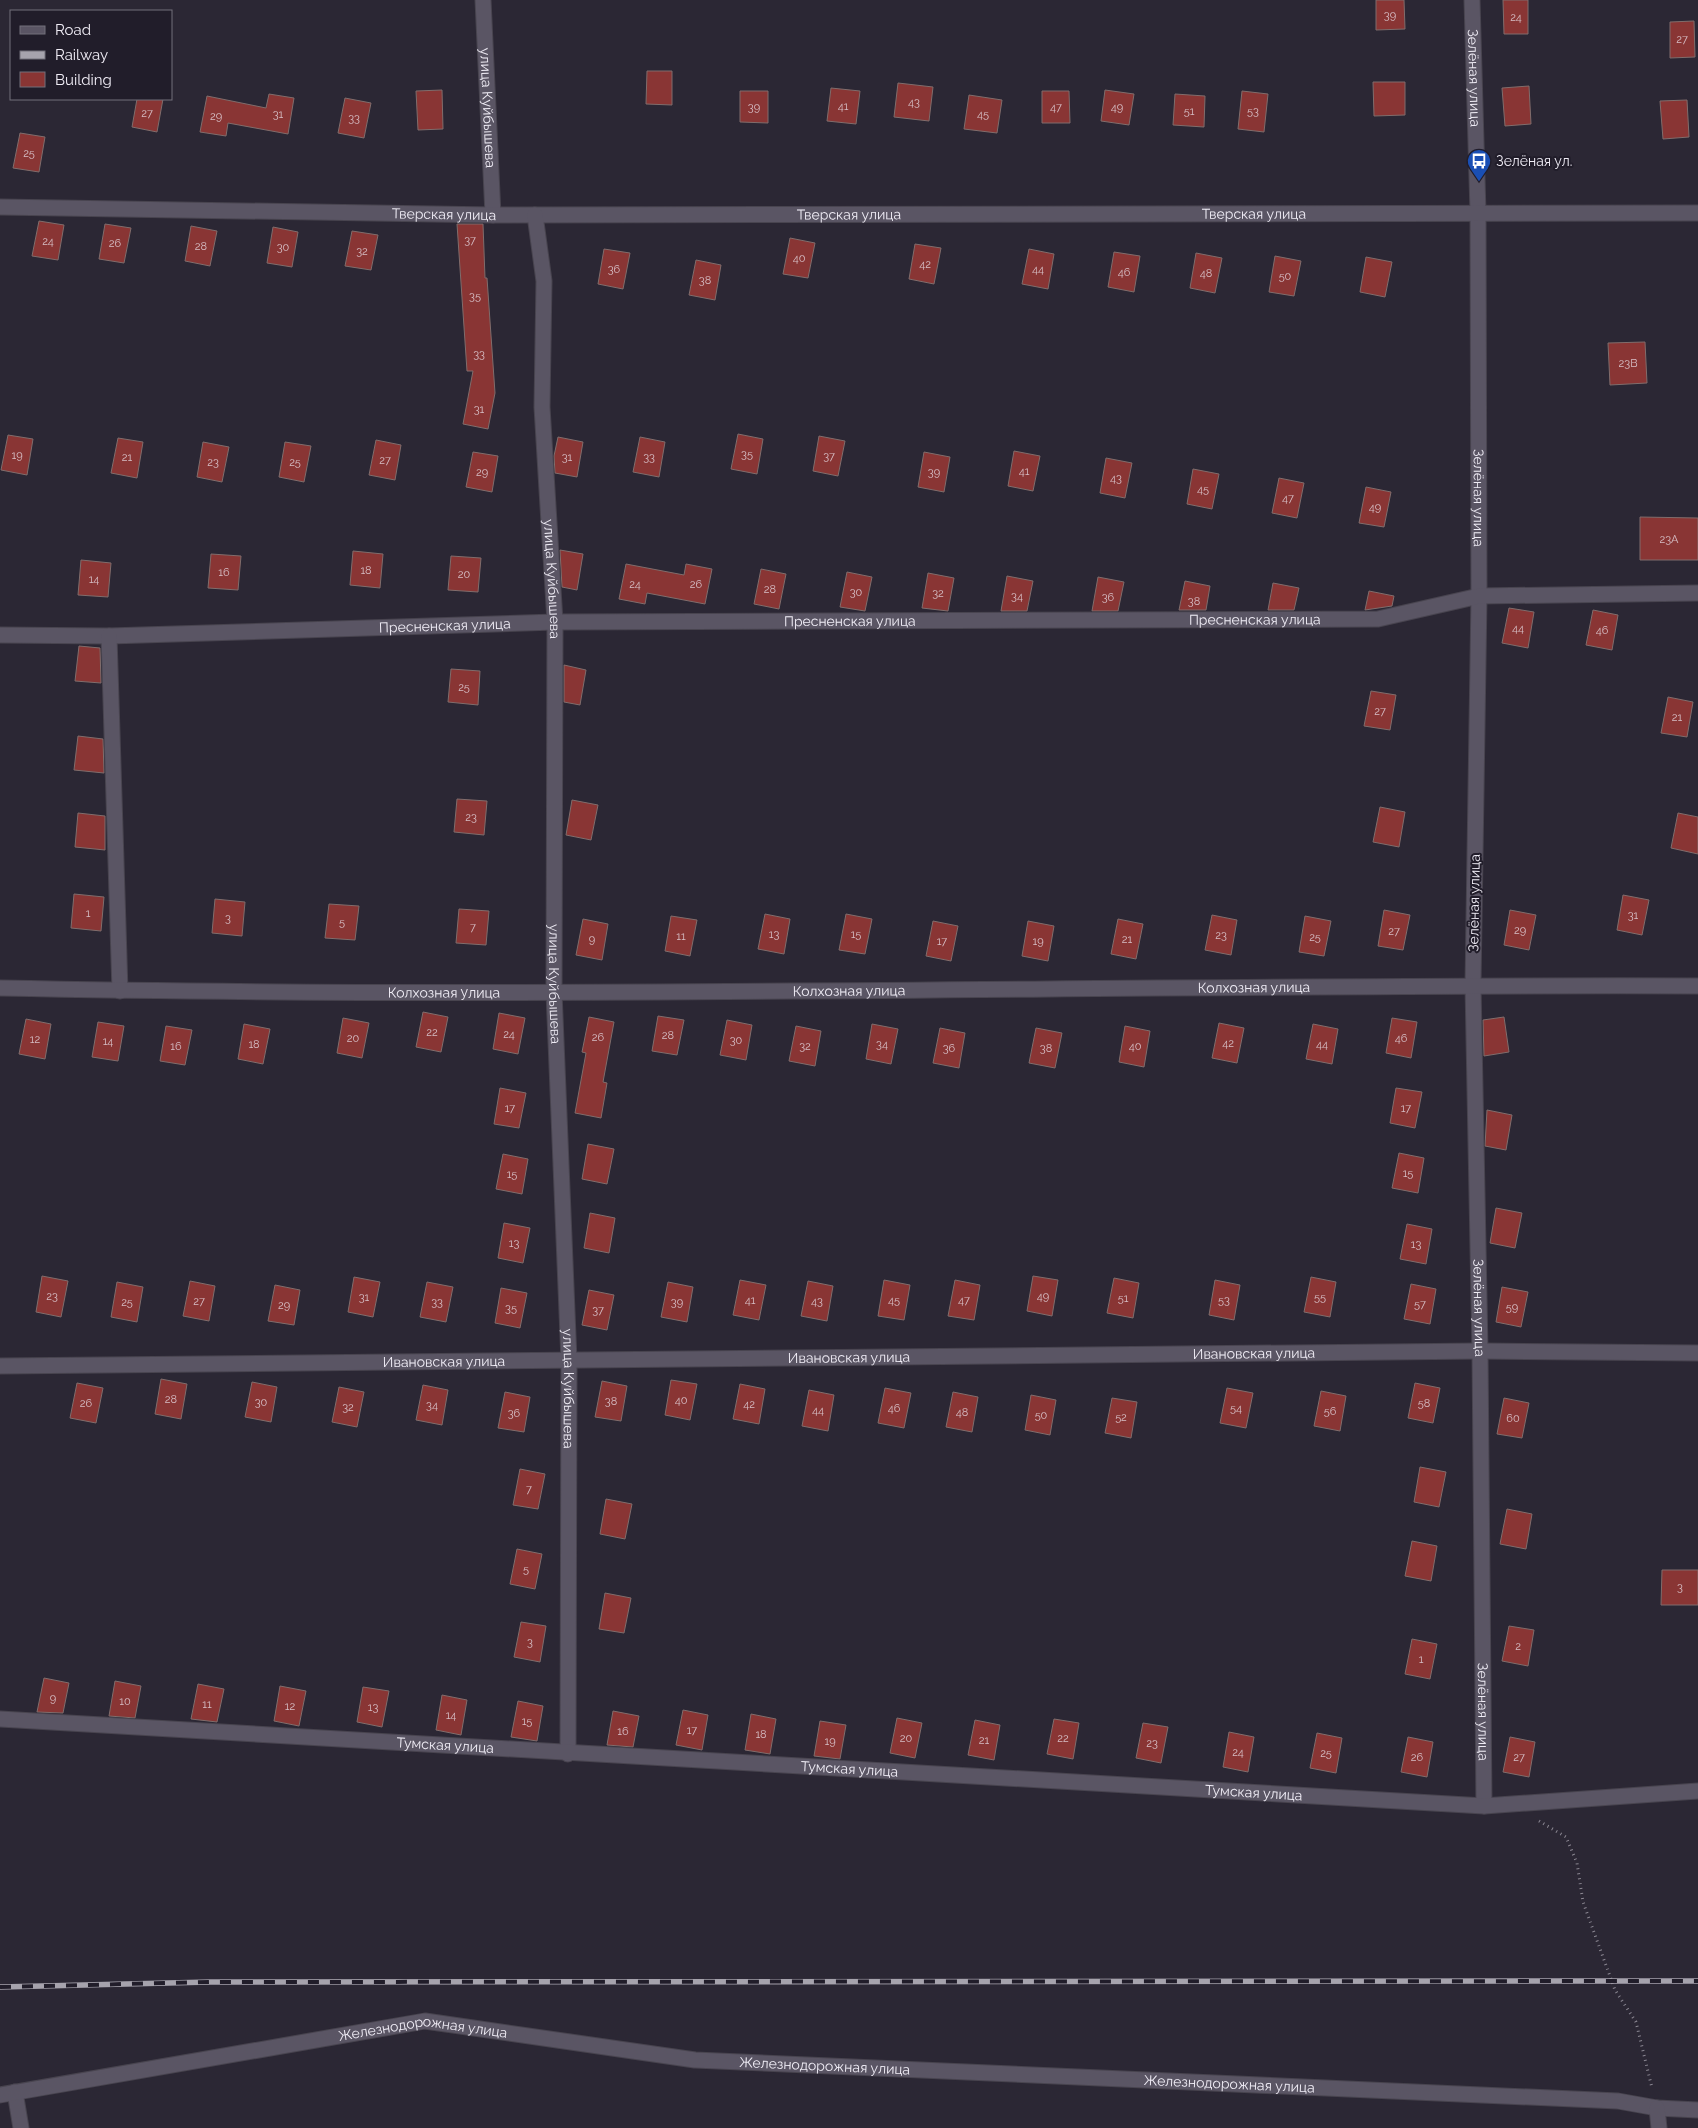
<svg xmlns="http://www.w3.org/2000/svg" width="1698" height="2128" viewBox="0 0 1698 2128" font-family="Raleway,sans-serif">
<style>
.building{fill:#893534;stroke:#806d6c}
.lines{fill:none;stroke-linecap:round;stroke-linejoin:round}
.minor-casing{stroke:#48444f;stroke-width:17}
.path{stroke:#8b8792;stroke-width:3;stroke-dasharray:1 4;stroke-linecap:butt}
.minor{stroke:#5a5564;stroke-width:15}
.rail-casing{stroke:#a6a3ad;stroke-width:5.5}
.rail{stroke:#211d2a;stroke-width:4;stroke-dasharray:11;stroke-linecap:butt}
.labels{text-anchor:middle;dominant-baseline:central;stroke-width:4;stroke-linejoin:round;paint-order:stroke}
.number-label{font-size:11px;fill:#d6bec5}
.street-label{font-size:14px;fill:#efecf5;stroke:#211d2a}
.poi-label{font-size:14px;fill:#efecf5;stroke:#211d2a;text-anchor:start}
</style>
<rect width="100%" height="100%" fill="#2b2734"/>
<path class="building" d="M1376,0H1404L1405,29L1376,30Z
M1503,0H1528V34H1504Z
M1694,21L1695,57L1670,58V22Z
M647,71H672V105L646,104Z
M1373,82H1405V115L1374,116Z
M898,83L933,87L929,121L894,117Z
M1529,86L1531,124L1505,126L1502,88Z
M831,88L860,91L856,124L827,121Z
M442,90L443,129L418,130L416,91Z
M1105,90L1134,94L1129,125L1101,121Z
M740,91H768V123L740,122Z
M1042,91H1069L1070,123H1042Z
M1242,91L1268,94L1264,132L1238,129Z
M269,94L294,98L288,134L228,123L226,136L200,132L207,96L266,108Z
M1175,94L1205,96L1204,127L1173,125Z
M969,95L1002,100L997,133L964,129Z
M345,98L371,103L364,138L338,133Z
M137,99H163L157,132L132,127Z
M1687,100L1689,137L1663,139L1660,101Z
M20,133L45,137L39,172L13,168Z
M39,221L64,225L58,260L32,256Z
M105,224L131,228L124,263L99,259Z
M457,224H483L485,278H487L495,393L488,429L463,424L473,371H467Z
M191,226L217,231L210,266L185,261Z
M273,227L298,232L292,267L267,263Z
M352,231L378,235L371,270L345,266Z
M790,238L815,243L808,278L783,274Z
M915,244L941,248L934,284L909,279Z
M604,249L630,253L623,289L598,284Z
M1029,249L1054,254L1048,289L1022,284Z
M1114,252L1140,256L1134,292L1108,287Z
M1196,253L1222,258L1215,293L1190,288Z
M1275,256L1301,261L1294,296L1269,292Z
M1366,257L1392,262L1385,297L1360,292Z
M696,260L721,265L715,300L689,295Z
M1645,342L1647,383L1610,385L1608,343Z
M738,434L763,439L757,474L731,469Z
M8,435L33,439L27,475L1,470Z
M819,436L845,441L838,476L813,471Z
M558,437L583,442L577,477L555,473L554,456Z
M640,437L665,442L659,477L633,472Z
M118,438L143,442L137,478L111,473Z
M376,440L401,445L395,480L369,475Z
M203,442L229,447L222,482L197,477Z
M285,442L311,446L304,482L279,477Z
M1014,451L1040,456L1033,491L1008,486Z
M473,452L498,456L492,492L466,487Z
M924,452L950,457L944,492L918,487Z
M1106,458L1132,463L1125,498L1100,493Z
M1193,469L1219,474L1212,509L1187,504Z
M1279,478L1304,483L1297,518L1272,513Z
M1366,487L1391,492L1384,527L1359,523Z
M1640,517L1698,518V560H1640Z
M560,550L583,554L577,590L562,587Z
M353,551L383,554L380,588L350,585Z
M211,554L241,556L238,590L208,588Z
M451,556L481,558L478,592L448,590Z
M81,560L111,563L108,597L78,595Z
M626,564L684,575L686,564L712,569L705,604L647,593L645,604L619,599Z
M761,569L786,574L779,609L754,604Z
M847,572L872,577L865,611L840,607Z
M928,573L954,578L948,611L922,608Z
M1007,576L1033,581L1027,611H1001Z
M1098,577L1124,582L1118,611H1092Z
M1185,581L1210,586L1206,610H1179Z
M1273,583L1299,588L1294,610H1268Z
M1369,591L1394,596L1392,606L1365,610Z
M1509,608L1534,612L1528,648L1502,643Z
M1593,610L1618,615L1612,650L1586,645Z
M79,646L100,648L101,683L75,681Z
M564,665L586,670L580,705L564,702Z
M451,669L480,671L478,705L448,702Z
M1371,691L1396,695L1390,730L1364,726Z
M1668,697L1693,702L1687,737L1661,733Z
M78,736L103,739L104,773L74,770Z
M457,799L487,801L484,835L454,832Z
M572,800L598,805L591,840L566,835Z
M1380,807L1405,812L1399,847L1373,842Z
M78,813L105,816V850L75,847Z
M1678,813L1698,817V854L1671,848Z
M74,894L104,897L101,931L71,928Z
M1623,895L1649,900L1642,935L1617,930Z
M215,899L245,902L242,936L212,933Z
M329,904L359,906L355,940L325,938Z
M459,909L489,911L486,945L456,943Z
M1384,910L1410,915L1403,950L1378,946Z
M1510,910L1536,915L1529,950L1504,945Z
M765,914L790,919L784,954L758,949Z
M846,914L872,919L865,954L839,950Z
M1212,915L1237,920L1231,955L1205,950Z
M671,916L697,920L690,956L665,951Z
M1305,916L1331,921L1324,956L1299,952Z
M583,919L608,924L602,960L576,955Z
M1118,919L1143,924L1136,959L1111,954Z
M933,921L958,926L951,961L926,956Z
M1028,921L1054,926L1048,961L1022,956Z
M423,1012L448,1017L441,1052L416,1047Z
M499,1013L525,1018L518,1054L493,1049Z
M658,1016L684,1020L677,1055L652,1051Z
M589,1017L614,1022L603,1082L607,1083L601,1118L575,1113L586,1053L582,1052Z
M1504,1017L1509,1052L1484,1056L1483,1020Z
M343,1018L369,1023L362,1058L337,1053Z
M1392,1018L1417,1022L1411,1058L1386,1053Z
M26,1019L51,1024L45,1059L19,1054Z
M727,1020L752,1025L746,1060L720,1055Z
M98,1022L124,1026L118,1061L92,1057Z
M1219,1023L1244,1028L1237,1063L1212,1058Z
M244,1024L270,1029L263,1064L238,1059Z
M872,1024L898,1029L891,1064L866,1059Z
M1313,1024L1338,1029L1332,1064L1306,1059Z
M166,1026L192,1030L185,1065L160,1061Z
M796,1026L821,1031L815,1066L789,1061Z
M1125,1026L1150,1031L1144,1067L1119,1062Z
M940,1028L965,1033L959,1068L933,1063Z
M1036,1028L1062,1033L1055,1068L1029,1063Z
M500,1088L526,1093L519,1128L494,1124Z
M1396,1088L1422,1092L1415,1128L1390,1123Z
M1487,1110L1512,1115L1506,1150L1485,1146Z
M588,1144L614,1149L607,1184L582,1179Z
M1399,1153L1424,1158L1418,1193L1392,1188Z
M503,1154L528,1159L522,1194L496,1189Z
M1496,1208L1522,1213L1515,1248L1490,1243Z
M590,1213L615,1218L609,1253L584,1248Z
M504,1223L530,1228L523,1263L498,1258Z
M1407,1224L1432,1229L1426,1264L1400,1259Z
M42,1276L68,1281L61,1317L36,1312Z
M1033,1276L1058,1280L1052,1316L1027,1311Z
M354,1277L380,1282L373,1317L348,1312Z
M1311,1277L1336,1282L1330,1317L1304,1312Z
M1114,1278L1139,1283L1133,1318L1107,1313Z
M740,1280L766,1285L759,1320L733,1315Z
M884,1280L910,1285L904,1320L878,1316Z
M955,1280L980,1285L974,1320L948,1316Z
M1215,1280L1240,1285L1234,1320L1209,1315Z
M190,1281L215,1286L209,1321L183,1316Z
M808,1281L833,1286L827,1321L801,1316Z
M117,1282L143,1287L137,1322L111,1317Z
M427,1282L453,1287L446,1322L420,1317Z
M668,1282L693,1287L687,1322L661,1317Z
M1411,1284L1436,1289L1430,1324L1404,1319Z
M275,1285L300,1290L294,1325L268,1321Z
M1502,1287L1528,1292L1521,1327L1496,1322Z
M501,1288L527,1293L520,1328L495,1323Z
M589,1290L614,1295L607,1330L582,1325Z
M161,1379L187,1384L181,1419L155,1414Z
M671,1380L697,1384L690,1420L665,1415Z
M602,1381L627,1386L621,1421L595,1417Z
M252,1382L277,1387L271,1422L245,1417Z
M77,1383L103,1388L96,1423L70,1418Z
M1415,1383L1440,1388L1433,1423L1408,1418Z
M740,1384L765,1389L759,1424L733,1419Z
M423,1385L448,1390L442,1425L416,1420Z
M339,1387L364,1392L357,1427L332,1422Z
M885,1388L911,1393L904,1428L878,1423Z
M1227,1388L1253,1393L1246,1428L1220,1423Z
M809,1390L834,1395L828,1431L802,1426Z
M1321,1391L1346,1396L1340,1431L1314,1426Z
M505,1392L530,1397L524,1432L498,1428Z
M953,1392L978,1397L972,1432L946,1427Z
M1031,1395L1056,1400L1050,1435L1025,1430Z
M1112,1398L1137,1402L1131,1438L1105,1433Z
M1504,1398L1529,1403L1522,1438L1497,1434Z
M1420,1467L1446,1472L1439,1507L1414,1502Z
M520,1469L545,1474L538,1509L513,1505Z
M606,1499L632,1504L625,1539L600,1534Z
M1507,1509L1532,1514L1526,1549L1500,1544Z
M1412,1541L1437,1546L1431,1581L1405,1576Z
M517,1549L542,1554L535,1589L510,1584Z
M1662,1570H1698V1605H1661Z
M605,1593L631,1598L624,1633L599,1629Z
M521,1622L546,1626L540,1662L514,1657Z
M1509,1626L1534,1630L1528,1666L1502,1661Z
M1412,1639L1437,1644L1430,1679L1405,1674Z
M44,1678L69,1683L63,1713L37,1712Z
M115,1681L141,1686L135,1718L109,1716Z
M198,1684L224,1689L217,1722L191,1719Z
M280,1686L306,1691L299,1726L274,1721Z
M363,1687L389,1691L382,1727L357,1722Z
M442,1695L467,1700L461,1735L436,1730Z
M518,1701L543,1706L537,1741L511,1737Z
M683,1710L708,1715L702,1750L676,1745Z
M613,1711L639,1716L633,1747L607,1745Z
M751,1714L776,1719L770,1754L745,1750Z
M897,1718L922,1723L915,1758L890,1753Z
M1054,1719L1079,1723L1073,1759L1047,1754Z
M975,1720L1000,1725L994,1760L968,1755Z
M820,1721L846,1725L840,1759L814,1756Z
M1143,1723L1168,1727L1161,1763L1136,1758Z
M1229,1732L1254,1737L1248,1772L1223,1767Z
M1317,1733L1342,1738L1336,1773L1310,1768Z
M1408,1737L1433,1742L1427,1777L1401,1772Z
M1510,1737L1535,1742L1529,1777L1503,1772Z"/>
<g class="lines">
<g class="minor-casing">
<g id="minor">
<path id="s1" d="M483,0L493,215"/>
<path id="s2" d="M1472,0L1478,213L1479,596L1473,985L1480,1351L1484,1806"/>
<path id="s3" d="M0,207L493,215L1698,213"/>
<path id="s4" d="M535,215L544,281L542,407L555,622L554,992L569,1361L568,1754"/>
<path id="s5" d="M0,635L109,636L555,622L1378,619L1479,596L1698,593"/>
<path d="M109,636L120,991"/>
<path id="s6" d="M0,988C566,1000 1132,984 1698,986"/>
<path id="s7" d="M0,1366L1480,1351L1698,1353"/>
<path id="s8" d="M0,1719L1484,1806L1698,1791"/>
<path d="M15,2092L21,2128"/>
<path id="s9" d="M0,2095L425,2021L695,2060L1618,2101L1657,2108L1698,2110"/>
<path d="M1657,2108L1659,2128"/>
</g>
</g>
<path class="path" d="M1539,1821L1566,1837L1577,1863L1583,1902L1615,1990L1636,2022L1652,2088"/>
<use href="#minor" class="minor"/>
<g class="rail-casing">
<path id="rail" d="M0,1987L210,1982L1698,1981"/>
</g>
<use href="#rail" class="rail"/>
</g>
<defs>
<g id="bus-pin" transform="scale(1.25)"><path d="M0 17L-7.5 6A9.5 9.5 0 1 1 7.5 6Z" fill="#1a4fb4" stroke="#211d2a"/><path d="M-5-6H5V4H4V6H2V4H-2V6H-4V4H-5ZM-3.5-4V0h7V-4ZM-3.5 1.2v1.5H-2V1.2ZM2 1.2v1.5H3.5V1.2Z" fill="#fff"/></g>
</defs>
<g fill-rule="evenodd">
<use href="#bus-pin" x="1479" y="161"/>
</g>
<g class="labels">
<g class="number-label">
<text x="1390" y="15">39</text>
<text x="1516" y="17">24</text>
<text x="1682" y="39">27</text>
<text x="914" y="102">43</text>
<text x="843" y="106">41</text>
<text x="754" y="107">39</text>
<text x="1056" y="107">47</text>
<text x="1117" y="107">49</text>
<text x="1189" y="111">51</text>
<text x="1253" y="111">53</text>
<text x="147" y="113">27</text>
<text x="278" y="114">31</text>
<text x="983" y="114">45</text>
<text x="216" y="116">29</text>
<text x="354" y="118">33</text>
<text x="29" y="153">25</text>
<text x="470" y="240">37</text>
<text x="48" y="241">24</text>
<text x="115" y="243">26</text>
<text x="201" y="246">28</text>
<text x="283" y="247">30</text>
<text x="362" y="251">32</text>
<text x="799" y="258">40</text>
<text x="925" y="264">42</text>
<text x="614" y="269">36</text>
<text x="1038" y="269">44</text>
<text x="1124" y="272">46</text>
<text x="1206" y="273">48</text>
<text x="1285" y="276">50</text>
<text x="705" y="280">38</text>
<text x="475" y="296">35</text>
<text x="479" y="354">33</text>
<text x="1628" y="363">23В</text>
<text x="479" y="409">31</text>
<text x="747" y="454">35</text>
<text x="17" y="455">19</text>
<text x="829" y="456">37</text>
<text x="127" y="457">21</text>
<text x="567" y="457">31</text>
<text x="649" y="457">33</text>
<text x="385" y="460">27</text>
<text x="213" y="462">23</text>
<text x="295" y="462">25</text>
<text x="1024" y="471">41</text>
<text x="482" y="472">29</text>
<text x="934" y="472">39</text>
<text x="1116" y="478">43</text>
<text x="1203" y="489">45</text>
<text x="1288" y="498">47</text>
<text x="1375" y="507">49</text>
<text x="1669" y="539">23А</text>
<text x="366" y="570">18</text>
<text x="224" y="572">16</text>
<text x="464" y="574">20</text>
<text x="94" y="579">14</text>
<text x="635" y="584">24</text>
<text x="696" y="584">26</text>
<text x="770" y="589">28</text>
<text x="856" y="592">30</text>
<text x="938" y="593">32</text>
<text x="1017" y="596">34</text>
<text x="1108" y="597">36</text>
<text x="1194" y="601">38</text>
<text x="1518" y="628">44</text>
<text x="1602" y="630">46</text>
<text x="464" y="687">25</text>
<text x="1380" y="711">27</text>
<text x="1677" y="717">21</text>
<text x="471" y="817">23</text>
<text x="88" y="913">1</text>
<text x="1633" y="915">31</text>
<text x="228" y="918">3</text>
<text x="342" y="922">5</text>
<text x="473" y="927">7</text>
<text x="1520" y="930">29</text>
<text x="1394" y="931">27</text>
<text x="774" y="934">13</text>
<text x="856" y="934">15</text>
<text x="1221" y="935">23</text>
<text x="681" y="936">11</text>
<text x="1315" y="937">25</text>
<text x="592" y="939">9</text>
<text x="1127" y="939">21</text>
<text x="942" y="941">17</text>
<text x="1038" y="941">19</text>
<text x="432" y="1032">22</text>
<text x="509" y="1034">24</text>
<text x="668" y="1035">28</text>
<text x="598" y="1037">26</text>
<text x="353" y="1038">20</text>
<text x="1401" y="1038">46</text>
<text x="35" y="1039">12</text>
<text x="736" y="1040">30</text>
<text x="108" y="1041">14</text>
<text x="1228" y="1043">42</text>
<text x="254" y="1044">18</text>
<text x="882" y="1044">34</text>
<text x="1322" y="1044">44</text>
<text x="176" y="1046">16</text>
<text x="805" y="1046">32</text>
<text x="1135" y="1046">40</text>
<text x="949" y="1048">36</text>
<text x="1046" y="1048">38</text>
<text x="510" y="1108">17</text>
<text x="1406" y="1108">17</text>
<text x="1408" y="1173">15</text>
<text x="512" y="1174">15</text>
<text x="514" y="1243">13</text>
<text x="1416" y="1244">13</text>
<text x="52" y="1296">23</text>
<text x="1043" y="1296">49</text>
<text x="364" y="1297">31</text>
<text x="1320" y="1297">55</text>
<text x="1123" y="1298">51</text>
<text x="750" y="1300">41</text>
<text x="894" y="1300">45</text>
<text x="964" y="1300">47</text>
<text x="1224" y="1300">53</text>
<text x="199" y="1301">27</text>
<text x="817" y="1301">43</text>
<text x="127" y="1302">25</text>
<text x="437" y="1302">33</text>
<text x="677" y="1302">39</text>
<text x="1420" y="1304">57</text>
<text x="284" y="1305">29</text>
<text x="1512" y="1307">59</text>
<text x="511" y="1308">35</text>
<text x="598" y="1310">37</text>
<text x="171" y="1399">28</text>
<text x="681" y="1400">40</text>
<text x="611" y="1401">38</text>
<text x="261" y="1402">30</text>
<text x="86" y="1403">26</text>
<text x="1424" y="1403">58</text>
<text x="749" y="1404">42</text>
<text x="432" y="1405">34</text>
<text x="348" y="1407">32</text>
<text x="894" y="1408">46</text>
<text x="1236" y="1408">54</text>
<text x="818" y="1410">44</text>
<text x="1330" y="1411">56</text>
<text x="962" y="1412">48</text>
<text x="514" y="1413">36</text>
<text x="1041" y="1415">50</text>
<text x="1121" y="1417">52</text>
<text x="1513" y="1418">60</text>
<text x="529" y="1489">7</text>
<text x="526" y="1569">5</text>
<text x="1680" y="1587">3</text>
<text x="530" y="1642">3</text>
<text x="1518" y="1646">2</text>
<text x="1421" y="1659">1</text>
<text x="53" y="1698">9</text>
<text x="125" y="1701">10</text>
<text x="207" y="1704">11</text>
<text x="290" y="1706">12</text>
<text x="373" y="1707">13</text>
<text x="451" y="1715">14</text>
<text x="527" y="1721">15</text>
<text x="692" y="1730">17</text>
<text x="623" y="1731">16</text>
<text x="761" y="1734">18</text>
<text x="906" y="1738">20</text>
<text x="1063" y="1738">22</text>
<text x="984" y="1740">21</text>
<text x="830" y="1741">19</text>
<text x="1152" y="1743">23</text>
<text x="1238" y="1752">24</text>
<text x="1326" y="1753">25</text>
<text x="1417" y="1757">26</text>
<text x="1519" y="1757">27</text>
</g>
<g class="street-label">
<text stroke="none"><textPath href="#s2" startOffset="78">Зелёная улица</textPath></text>
<text stroke="none"><textPath href="#s1" startOffset="108">улица Куйбышева</textPath></text>
<text stroke="none"><textPath href="#s3" startOffset="444">Тверская улица</textPath></text>
<text stroke="none"><textPath href="#s3" startOffset="849">Тверская улица</textPath></text>
<text stroke="none"><textPath href="#s3" startOffset="1254">Тверская улица</textPath></text>
<text stroke="none"><textPath href="#s2" startOffset="498">Зелёная улица</textPath></text>
<text stroke="none"><textPath href="#s4" startOffset="365">улица Куйбышева</textPath></text>
<text stroke="none"><textPath href="#s5" startOffset="1255">Пресненская улица</textPath></text>
<text stroke="none"><textPath href="#s5" startOffset="850">Пресненская улица</textPath></text>
<text stroke="none"><textPath href="#s5" startOffset="445">Пресненская улица</textPath></text>
<text transform="translate(1474 903) rotate(-89)">Зелёная улица</text>
<text stroke="none"><textPath href="#s4" startOffset="770">улица Куйбышева</textPath></text>
<text stroke="none"><textPath href="#s6" startOffset="1254">Колхозная улица</textPath></text>
<text stroke="none"><textPath href="#s6" startOffset="849">Колхозная улица</textPath></text>
<text stroke="none"><textPath href="#s6" startOffset="444">Колхозная улица</textPath></text>
<text stroke="none"><textPath href="#s2" startOffset="1308">Зелёная улица</textPath></text>
<text stroke="none"><textPath href="#s7" startOffset="1254">Ивановская улица</textPath></text>
<text stroke="none"><textPath href="#s7" startOffset="849">Ивановская улица</textPath></text>
<text stroke="none"><textPath href="#s7" startOffset="444">Ивановская улица</textPath></text>
<text stroke="none"><textPath href="#s4" startOffset="1175">улица Куйбышева</textPath></text>
<text stroke="none"><textPath href="#s2" startOffset="1712">Зелёная улица</textPath></text>
<text stroke="none"><textPath href="#s8" startOffset="446">Тумская улица</textPath></text>
<text stroke="none"><textPath href="#s8" startOffset="851">Тумская улица</textPath></text>
<text stroke="none"><textPath href="#s8" startOffset="1256">Тумская улица</textPath></text>
<text stroke="none"><textPath href="#s9" startOffset="429">Железнодорожная улица</textPath></text>
<text stroke="none"><textPath href="#s9" startOffset="834">Железнодорожная улица</textPath></text>
<text stroke="none"><textPath href="#s9" startOffset="1239">Железнодорожная улица</textPath></text>
</g>
<g class="poi-label">
<text x="1496" y="161">Зелёная ул.</text>
</g>
</g>
<rect x="10" y="10" width="162" height="90" fill="#211d2a" stroke="#73707b"/>
<rect x="20" y="26" width="25" height="8" fill="#5a5564" stroke="#73707b"/>
<text x="55" y="35" font-size="15" fill="#efecf5">Road</text>
<rect x="20" y="51" width="25" height="8" fill="#a6a3ad" stroke="#73707b"/>
<text x="55" y="60" font-size="15" fill="#efecf5">Railway</text>
<rect x="20" y="72" width="25" height="15" fill="#893534" stroke="#73707b"/>
<text x="55" y="85" font-size="15" fill="#efecf5">Building</text>
</svg>
